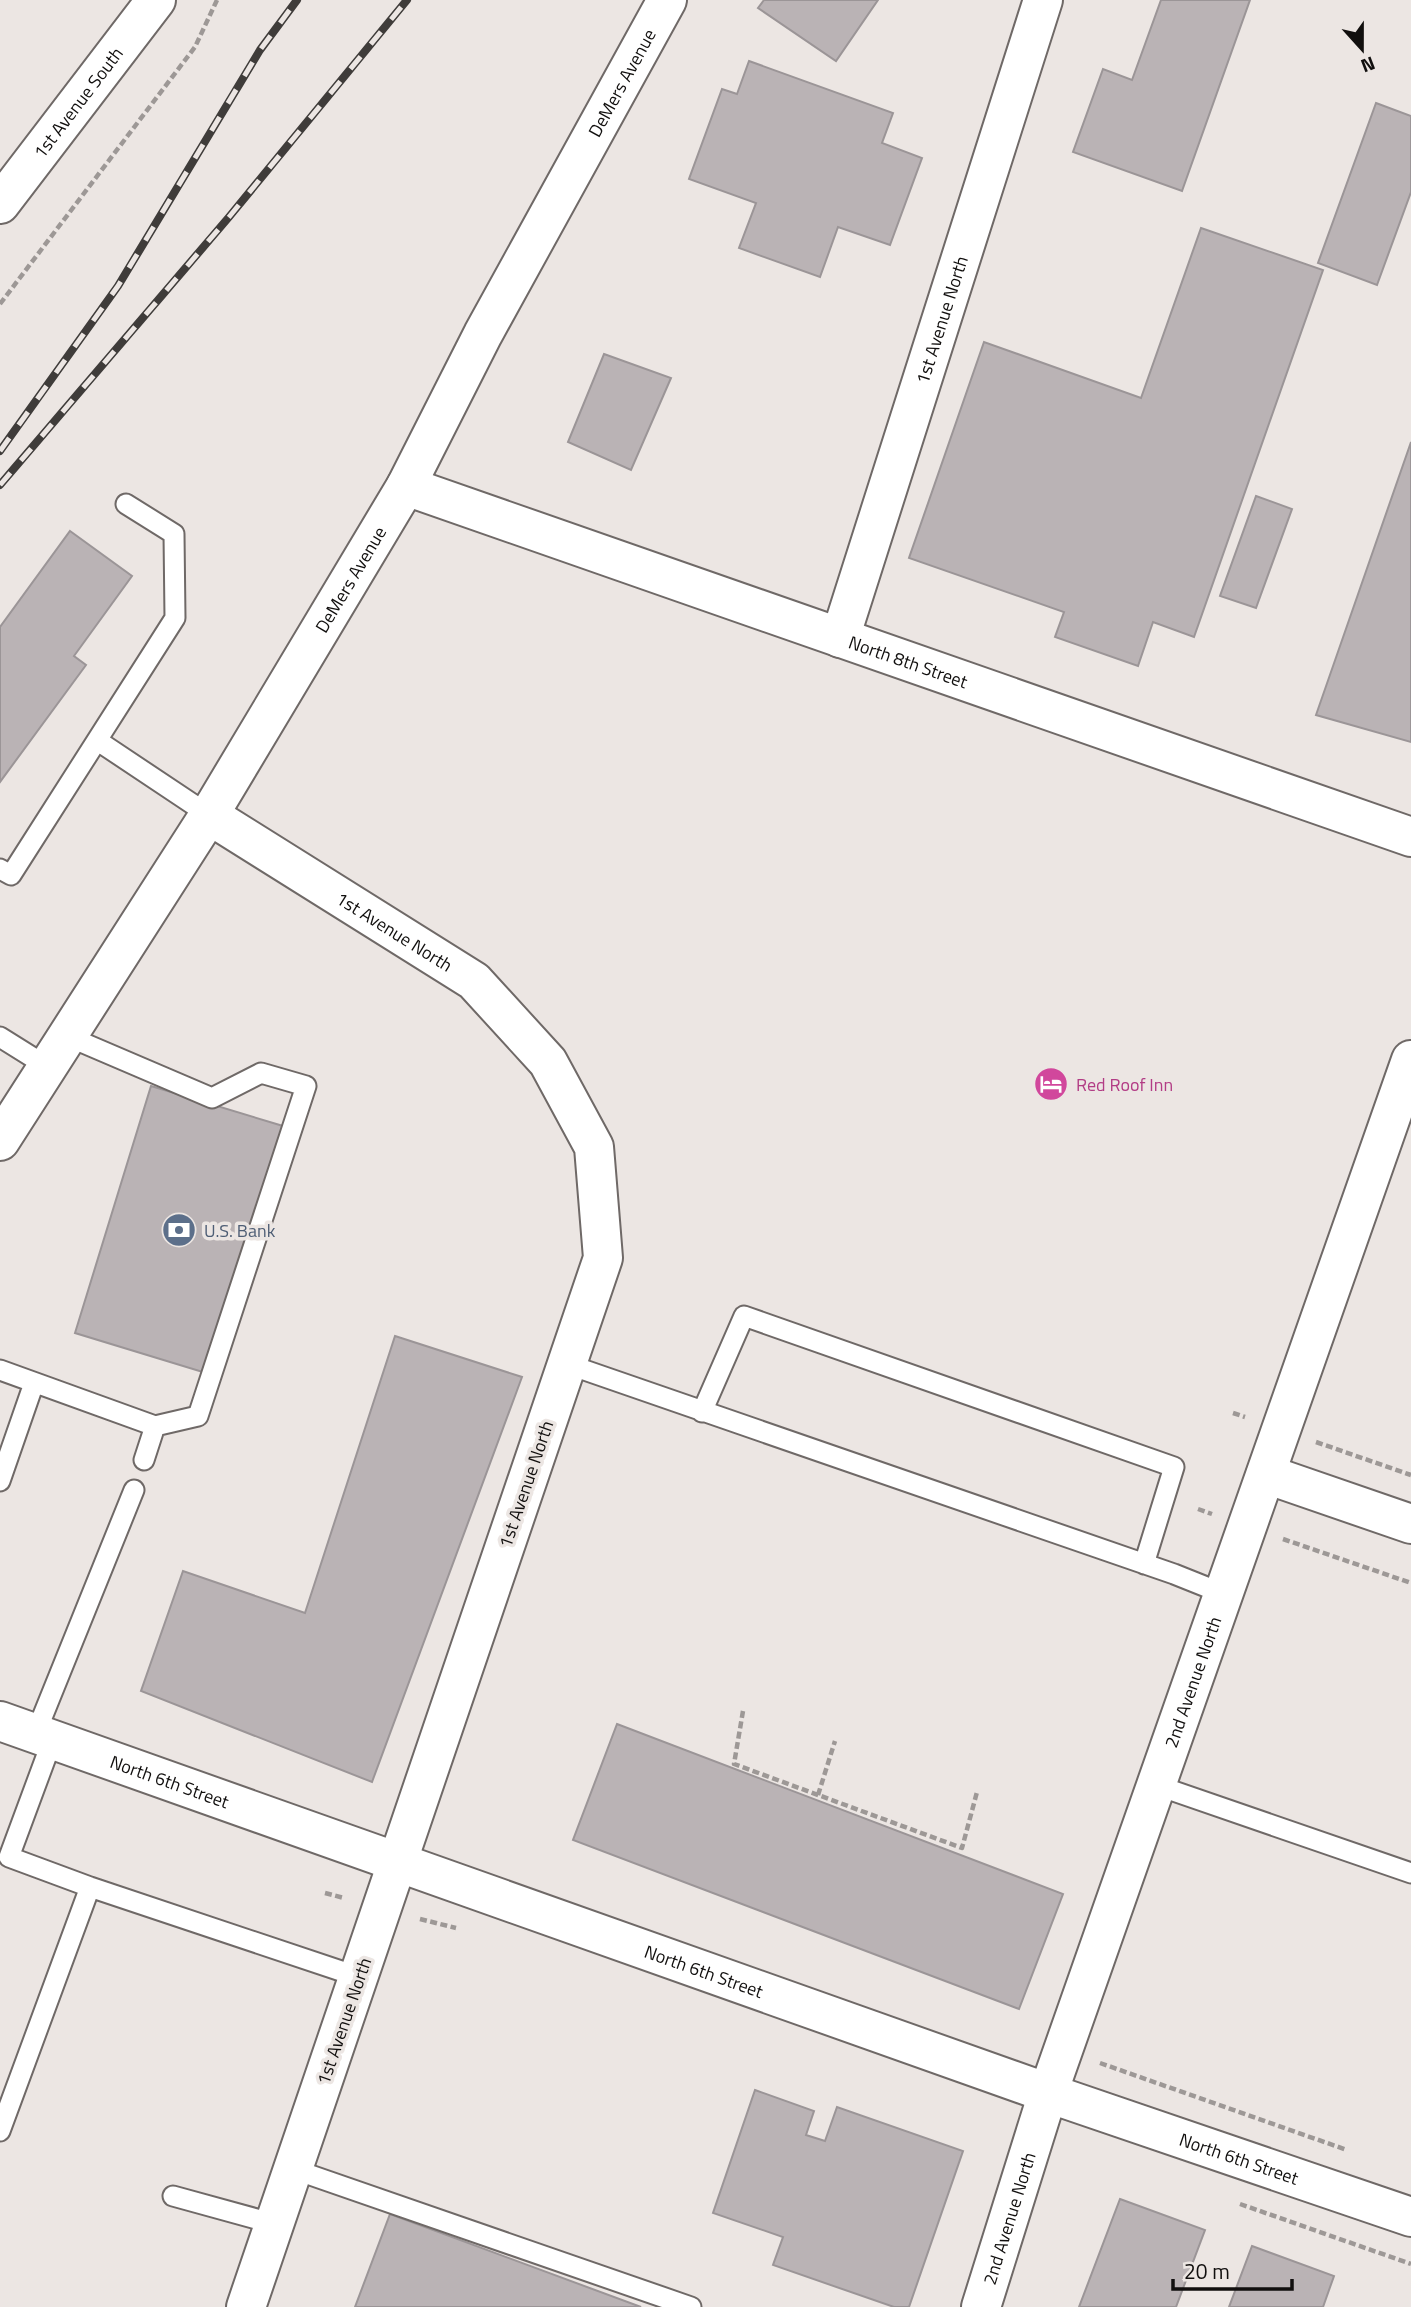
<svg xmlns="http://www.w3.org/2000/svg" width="1411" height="2307" viewBox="0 0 1411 2307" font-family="'Titillium Web',sans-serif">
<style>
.building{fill:#bab3b5;stroke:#9b9597;stroke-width:2}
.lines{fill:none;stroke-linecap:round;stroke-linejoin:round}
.service-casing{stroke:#6f6967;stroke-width:23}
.minor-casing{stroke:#6f6967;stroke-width:42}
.secondary-casing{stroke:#6f6967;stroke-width:42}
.path{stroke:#9d9896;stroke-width:4.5;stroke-dasharray:7 3.5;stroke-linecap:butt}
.service{stroke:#fff;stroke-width:19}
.minor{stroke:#fff;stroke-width:38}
.secondary{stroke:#fff;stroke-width:38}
.rail-casing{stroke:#3f3c3a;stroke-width:8}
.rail{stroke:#ece6e3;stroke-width:5;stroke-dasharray:16;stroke-linecap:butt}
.labels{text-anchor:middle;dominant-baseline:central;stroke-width:7;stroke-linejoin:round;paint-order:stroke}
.street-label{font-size:18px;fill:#110f0e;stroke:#ece6e3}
.hotel-label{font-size:18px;fill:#b23c85;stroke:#ece6e3;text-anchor:start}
.service-label{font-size:18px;fill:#4e5e75;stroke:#ece6e3;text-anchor:start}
</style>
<rect width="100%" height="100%" fill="#ece6e3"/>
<path class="building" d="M764,0H878L836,61L758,8Z
M1161,0H1250L1182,191L1073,152L1103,69L1132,80Z
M749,61L893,113L882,143L922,158L890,245L838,227L820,277L739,248L756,203L689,179L722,89L737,94Z
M1376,103L1411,116V192L1377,285L1318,263Z
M1201,228L1323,270L1194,637L1153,622L1138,666L1055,637L1064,612L909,558L984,342L1141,398Z
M604,354L671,378L631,470L568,442Z
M1411,442V742L1316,715Z
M1256,496L1292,509L1256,608L1220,596Z
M70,531L132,576L74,656L86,665L0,782V627Z
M151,1086L283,1126L206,1373L75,1333Z
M395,1336L522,1377L372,1782L141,1691L183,1571L305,1613Z
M617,1724L1063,1894L1019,2009L573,1840Z
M755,2090L814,2111L806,2135L825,2141L837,2107L963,2151L909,2307H894L773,2265L783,2237L713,2213Z
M1120,2199L1205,2230L1176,2307H1079Z
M390,2214L641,2307H355Z
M1252,2246L1334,2276L1323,2307H1229Z"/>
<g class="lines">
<g class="service-casing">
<path id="service" d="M98,741L209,815
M0,869L11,875L175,618L174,534L126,504
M0,1037L48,1067
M567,1364L1174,1574L1224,1594
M0,1370L155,1426L198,1416L306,1086L261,1073L212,1098L67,1036
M702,1412L744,1316L1174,1467L1144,1564
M144,1460L155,1426
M0,1481L34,1383
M35,1735L134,1490
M52,1741L9,1857L90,1887L359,1977
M1156,1785L1411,1873
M0,2131L90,1887
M293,2169L691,2307
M173,2196L275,2224"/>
</g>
<g class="minor-casing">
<g id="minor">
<path id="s1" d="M0,204L156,0"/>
<path id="s2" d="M406,486L1411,837"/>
<path id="s3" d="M840,638L1043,0"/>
<path id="s4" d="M209,815L474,981L548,1062L594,1147L603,1258L246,2307"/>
<path d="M1266,1474L1411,1524"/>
<path id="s5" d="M0,1721L1048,2093L1411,2217"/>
<path id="s6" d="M981,2307L1048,2093L1411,1060"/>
</g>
</g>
<g class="secondary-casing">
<g id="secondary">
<path id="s7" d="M0,1141L209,815L406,486L483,334L667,0"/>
</g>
</g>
<path class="path" d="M0,304L195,47L217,0
M1233,1413L1245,1417
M1316,1442L1411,1475
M1198,1509L1212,1514
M1283,1539L1411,1583
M743,1711L734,1764L962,1848L977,1792
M818,1795L835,1741
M325,1893L344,1898
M420,1919L456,1928
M1100,2063L1347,2150
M1240,2204L1411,2264"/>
<use href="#service" class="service"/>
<use href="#minor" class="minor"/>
<use href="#secondary" class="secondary"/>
<g class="rail-casing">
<path id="rail" d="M0,451L118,286L260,50L297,0
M0,485L229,217L407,0"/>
</g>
<use href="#rail" class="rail"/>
</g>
<defs>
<g id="hotel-disc" transform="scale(1.75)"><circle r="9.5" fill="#d1479c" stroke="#ece6e3"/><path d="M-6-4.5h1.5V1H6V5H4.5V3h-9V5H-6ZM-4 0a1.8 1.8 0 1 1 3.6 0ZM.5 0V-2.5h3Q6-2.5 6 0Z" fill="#fff"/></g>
<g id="bank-disc" transform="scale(1.75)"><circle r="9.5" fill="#5c6f8a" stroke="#ece6e3"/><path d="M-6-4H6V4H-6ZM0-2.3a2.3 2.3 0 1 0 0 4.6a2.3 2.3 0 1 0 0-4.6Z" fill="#fff"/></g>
</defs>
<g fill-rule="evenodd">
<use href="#hotel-disc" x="1051" y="1084"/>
<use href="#bank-disc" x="179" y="1230"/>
</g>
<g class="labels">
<g class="street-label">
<text stroke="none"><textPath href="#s7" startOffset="1228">DeMers Avenue</textPath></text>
<text stroke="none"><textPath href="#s1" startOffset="128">1st Avenue South</textPath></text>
<text stroke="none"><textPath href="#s3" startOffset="334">1st Avenue North</textPath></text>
<text stroke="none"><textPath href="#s7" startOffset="662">DeMers Avenue</textPath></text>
<text stroke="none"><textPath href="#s2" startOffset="532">North 8th Street</textPath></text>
<text stroke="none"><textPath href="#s4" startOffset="219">1st Avenue North</textPath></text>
<text transform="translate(526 1484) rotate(-71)">1st Avenue North</text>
<text stroke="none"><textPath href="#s6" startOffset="660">2nd Avenue North</textPath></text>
<text stroke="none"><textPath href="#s5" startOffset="180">North 6th Street</textPath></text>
<text stroke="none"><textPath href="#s5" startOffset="747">North 6th Street</textPath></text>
<text transform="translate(344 2021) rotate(-71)">1st Avenue North</text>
<text stroke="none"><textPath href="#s5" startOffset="1314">North 6th Street</textPath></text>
<text stroke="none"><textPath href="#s6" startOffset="93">2nd Avenue North</textPath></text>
</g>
<g class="hotel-label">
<text x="1076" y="1084">Red Roof Inn</text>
</g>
<g class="service-label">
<text x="204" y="1230">U.S. Bank</text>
</g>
</g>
<g transform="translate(1362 49) rotate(159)" stroke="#ece6e3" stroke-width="5" paint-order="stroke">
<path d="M0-5L12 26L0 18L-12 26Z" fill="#110f0e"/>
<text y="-10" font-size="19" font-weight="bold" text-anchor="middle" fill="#110f0e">N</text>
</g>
<path d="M1173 2279v10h119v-10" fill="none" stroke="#110f0e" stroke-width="3.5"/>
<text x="1184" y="2279" font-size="21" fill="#110f0e" stroke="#ece6e3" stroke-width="5" paint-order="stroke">20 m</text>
</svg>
